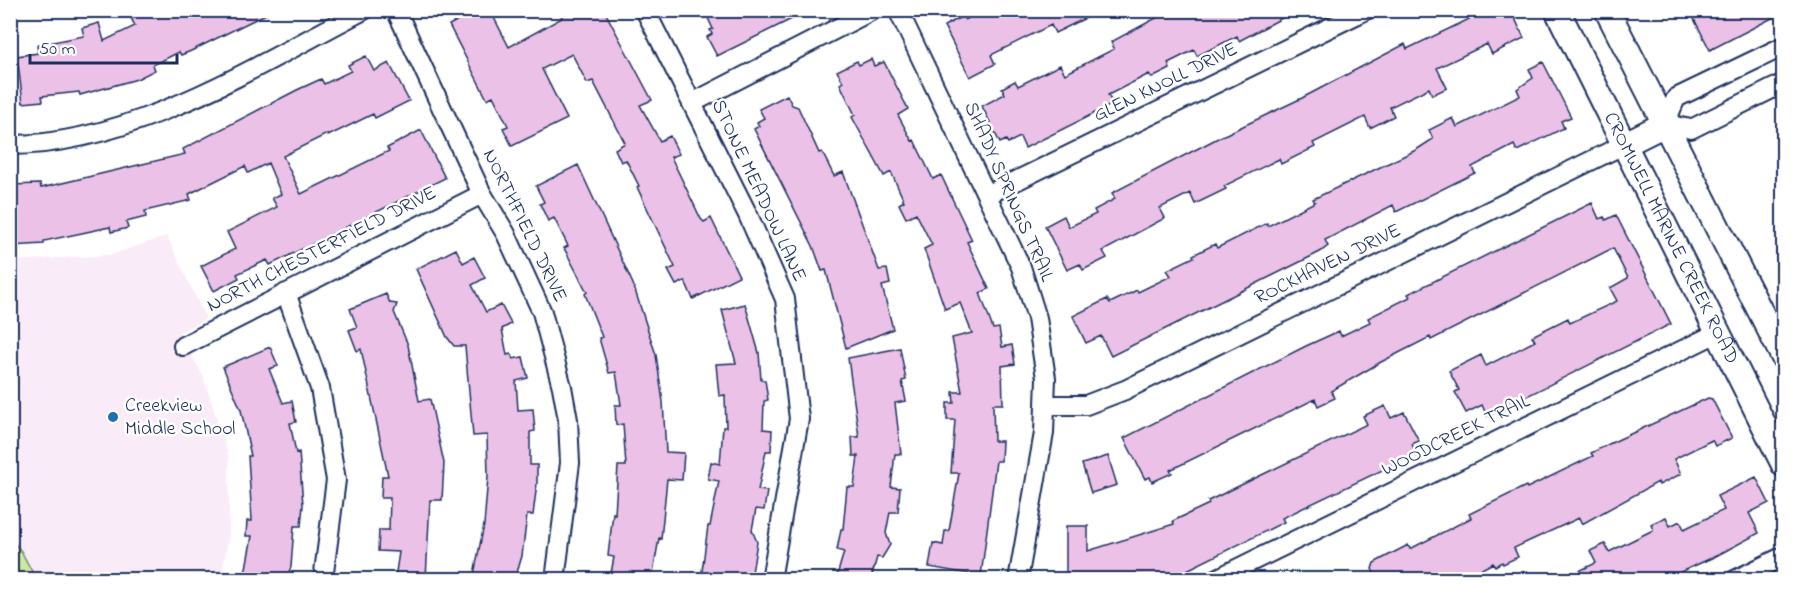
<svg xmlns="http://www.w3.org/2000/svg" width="1794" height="590" viewBox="0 0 1794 590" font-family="'Indie Flower',sans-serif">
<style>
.built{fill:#f9ecf8}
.green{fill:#cee89e;stroke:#748c7e;stroke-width:1.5}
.building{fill:#ecc1e8;stroke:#1b2f5e;stroke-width:1.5}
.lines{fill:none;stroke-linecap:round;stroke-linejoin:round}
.street-casing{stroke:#1b2f5e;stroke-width:22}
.secondary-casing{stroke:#1b2f5e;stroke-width:28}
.street{stroke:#fff;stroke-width:18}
.secondary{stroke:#fff;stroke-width:24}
.poi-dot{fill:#1f6fb2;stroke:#fff;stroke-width:2}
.labels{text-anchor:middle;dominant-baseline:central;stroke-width:5;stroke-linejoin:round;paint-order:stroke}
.street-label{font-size:20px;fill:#1b2f5e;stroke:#fff}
.poi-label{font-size:20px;fill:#1b2f5e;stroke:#fff;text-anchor:start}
</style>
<rect width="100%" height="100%" fill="#fff"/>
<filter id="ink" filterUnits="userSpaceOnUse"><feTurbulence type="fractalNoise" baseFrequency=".0167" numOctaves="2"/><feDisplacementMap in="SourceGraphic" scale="12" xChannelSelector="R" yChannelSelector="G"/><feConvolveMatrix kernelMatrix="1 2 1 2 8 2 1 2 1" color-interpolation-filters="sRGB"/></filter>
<g filter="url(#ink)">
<path class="built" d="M167,236L206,319L179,332L203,376L229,457V535L221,579L11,580V261L110,255Z"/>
<path class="green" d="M10,538L21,551L36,579H16L11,569Z"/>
<path class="building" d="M148,10H274L191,51L181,55L179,52L153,65L155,70L137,79L80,95L79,92L42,96L43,101L23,103L17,56L38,53L37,45L84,36L82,28L99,23L104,41L135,26L131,18Z
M477,10H490L509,47L562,18L559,10H604L652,100L640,105L660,141L670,136L679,154L671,157L701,219L704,222L711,218L739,276L693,299L685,281L676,285L668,270L675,267L637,187L639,186L626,160L621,162L615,149L625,143L593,81L587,83L572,54L542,69L567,119L512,146L503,128L508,126L493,96L487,99L449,25Z
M719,10H810L717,56L707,37L712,34L710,30L713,29L707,16Z
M984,10H1102L1055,33L1051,25L991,55L995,64L970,77L944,26L963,16L965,20Z
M1171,10H1297L1239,41L1237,36L1197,56L1194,50L1168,63L1170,69L1152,78L1149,74L1108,95L1113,104L1025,148L1020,137L1008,143L1006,140L1000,143L982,106L1005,94L1002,88L1015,81L1018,86L1060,65L1065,74L1114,49L1111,42Z
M1488,10H1511L1524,38L1492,54L1487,44L1437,68L1447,88L1432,95L1429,88L1390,107L1394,116L1370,128L1365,117L1313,143L1315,147L1281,164L1279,159L1224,186L1226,189L1195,204L1190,193L1160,208L1165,218L1103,251L1107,258L1083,270L1080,264L1067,270L1045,226L1064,216L1069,227L1096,214L1094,210L1115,199L1112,193L1218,138L1302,98L1405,44L1407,49Z
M1701,10H1784V12L1710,50L1692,15Z
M366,56L374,71L389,63L409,101L375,118L373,114L328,136L327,134L283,156L301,194L389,151L387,148L421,130L445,178L270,265L267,260L237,274L239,278L214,291L201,266L235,249L227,232L277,207L272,198L281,194L268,163L248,173L245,166L189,194L191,200L145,211L146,217L126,222L128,228L111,232L110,227L44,241V244L10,246V185L40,184L41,188L185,154L183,149L297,90L321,79L324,84L351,71L348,65Z
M871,59L874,66L884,62L908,109L898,115L912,141L914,140L933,179L941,175L950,194L972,240L967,242L989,289L980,293L993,329L999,328L1002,347L1012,345L1015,364L1002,366L1003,404H993L994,441H1002L1001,461H996L981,576L929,567L933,543L943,545L945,531H949L959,473H951L955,420H947V403H954L953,392H962L952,338L972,333L960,303L945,309L924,249L932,245L916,213L906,218L899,204L904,201L891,172L884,176L852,117L855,115L840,84L843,82L837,71L857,61L859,65Z
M1543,62L1571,117L1561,121L1564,128L1517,151L1514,145L1472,167L1475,173L1396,212L1393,205L1325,240L1328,246L1320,252L1111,356L1101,336L1086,343L1073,316L1107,299L1110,303L1137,290L1138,292L1171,276L1167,270L1194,257L1193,255L1215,244L1217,248L1267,223L1268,226L1315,202L1313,199L1416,150L1433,139L1429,130L1453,118L1457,127L1520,96L1517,89L1533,78L1529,69Z
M787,95L792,105L798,107L819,153L822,152L834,176L843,172L879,270L887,269L890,284L882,286L893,329L846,348L826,270L822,271L813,246L754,129L759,126L757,122L764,118L759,109Z
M578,165L633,284L656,355L663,402L666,452L684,453L682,480L667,479L661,539L659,538L652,579H610L614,557L608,556L613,513L615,514L618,466H626L623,424L616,425L615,405H621L616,372L609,373L599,338L602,337L585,294L587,292L564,248L568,246L554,218L548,221L540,204L544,202L536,186Z
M1592,203L1599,219L1604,217L1606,220L1616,215L1671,324L1487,416L1482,405L1466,413L1455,392L1459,390L1449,371L1481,355L1486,366L1535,341L1532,336L1568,318L1570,323L1617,301L1610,288L1628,278L1613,248L1431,340L1430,337L1381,362L1331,391L1335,398L1318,406L1315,399L1170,470L1172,473L1152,482L1150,477L1145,479L1124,438L1306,346L1339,331L1341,336L1370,322L1368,318L1410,297L1408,294Z
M456,249L463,263L474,257L485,278L472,285L486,312L501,305L511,324L502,329L507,355L511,354L513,359L523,357L528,378L516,381L518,410L533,409L535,431L530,432V465H537V483L533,515H527L522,556L515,579H473L484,525L488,477L487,435L473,436L465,346H454L447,337L416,269Z
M386,294L390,303L397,304L394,312L408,345L419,401L430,399L444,463L442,500H430L426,579H395L399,552L378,551L379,530H389L390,498H381L382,476H388L361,349L357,351L349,330L357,327L350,309Z
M745,304L759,353L761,380H765L768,400L764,401L763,429L772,430L771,451H766L758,490L767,491L764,510L756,509L752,530L757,542L751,579H701L708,526H710L719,481L708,479L711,462L720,464L723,427H726L725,395L719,396L716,364L736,363L722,310Z
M270,347L278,366L269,369L283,403L292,401L296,422L290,423L296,453L299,452L303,505L301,526H294L291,567L286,579H244L252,536H246L247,521H252L248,456H251L241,410L223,367Z
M900,348L906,380L902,381L906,401L895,403L901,454H895L891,487L900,488L898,512H890L886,533L890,545L882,558L877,557L871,579H836L844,552L837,550L841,529H843L847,487H854L858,456H853L852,437H859L848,358Z
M1708,398L1712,399L1732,438L1715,446L1712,440L1674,459L1681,474L1659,485L1658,482L1582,524L1579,518L1514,548L1518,557L1503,564L1502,562L1495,566L1493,563L1463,579H1454L1450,573L1438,579H1377L1372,569L1374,563L1389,555L1408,545L1410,549L1471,518L1469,514L1526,486L1527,488L1593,456L1591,453L1611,443Z
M1385,406L1391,418L1404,412L1419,441L1412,444L1416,454L1282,518L1284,522L1183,572L1153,579H1066V526H1088V551L1174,524L1173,521L1209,504L1208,501L1367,424L1363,416Z
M1108,456L1117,485L1091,493L1082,464Z
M1756,477L1769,503L1749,513L1759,533L1716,556L1665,579H1562L1596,563L1590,551L1605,544L1609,552L1653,530L1651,524L1666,517L1670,526L1680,521L1684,529L1724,510L1717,496Z"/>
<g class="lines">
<g class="street-casing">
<path id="street" d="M396,10L482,194L506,234L542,312L562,387L568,420L570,463L555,580
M645,10L748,215L785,299L799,419L771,580
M898,10L1021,267L1037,318L1046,378L1044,433L1018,580
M1784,46L1676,98L1665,124L1691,129L1784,83
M692,103L873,10
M10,145C133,145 257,65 364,10
M987,195L1366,10
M286,293L320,388L336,480L323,580
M183,346L482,194
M1045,405H1086L1125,390L1625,144
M1214,580L1717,333
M1735,580L1784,556"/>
</g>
<g class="secondary-casing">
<g id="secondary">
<path id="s1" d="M1557,10L1784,465"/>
<path d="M1607,10L1784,358"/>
<path d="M1625,144L1665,124"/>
</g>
</g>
<use href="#street" class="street"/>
<use href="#secondary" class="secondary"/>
</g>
</g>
<circle class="poi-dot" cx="113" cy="417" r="6"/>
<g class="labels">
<g class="street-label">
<text transform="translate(1166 83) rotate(-26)">GLEN KNOLL DRIVE</text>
<text transform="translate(758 191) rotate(65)">STONE MEADOW LANE</text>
<text transform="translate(1008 192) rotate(66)">SHADY SPRINGS TRAIL</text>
<text transform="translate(524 226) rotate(64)">NORTHFIELD DRIVE</text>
<text stroke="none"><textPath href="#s1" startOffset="255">CROMWELL MARINE CREEK ROAD</textPath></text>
<text transform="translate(322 250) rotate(-27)">NORTH CHESTERFIELD DRIVE</text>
<text transform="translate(1328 265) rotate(-26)">ROCKHAVEN DRIVE</text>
<text transform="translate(1456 436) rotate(-26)">WOODCREEK TRAIL</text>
</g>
<g class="poi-label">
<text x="125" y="406">Creekview<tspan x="125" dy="23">Middle School</tspan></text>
</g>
</g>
<rect width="1794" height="590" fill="none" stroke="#fff" stroke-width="36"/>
<rect x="18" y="18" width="1758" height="554" fill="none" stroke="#1b2f5e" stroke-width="2" filter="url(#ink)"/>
<path d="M30 54v9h147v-9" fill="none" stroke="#1b2f5e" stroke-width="3"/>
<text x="39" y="54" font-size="18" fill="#1b2f5e" stroke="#ffffff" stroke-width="4.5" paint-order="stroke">50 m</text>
</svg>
